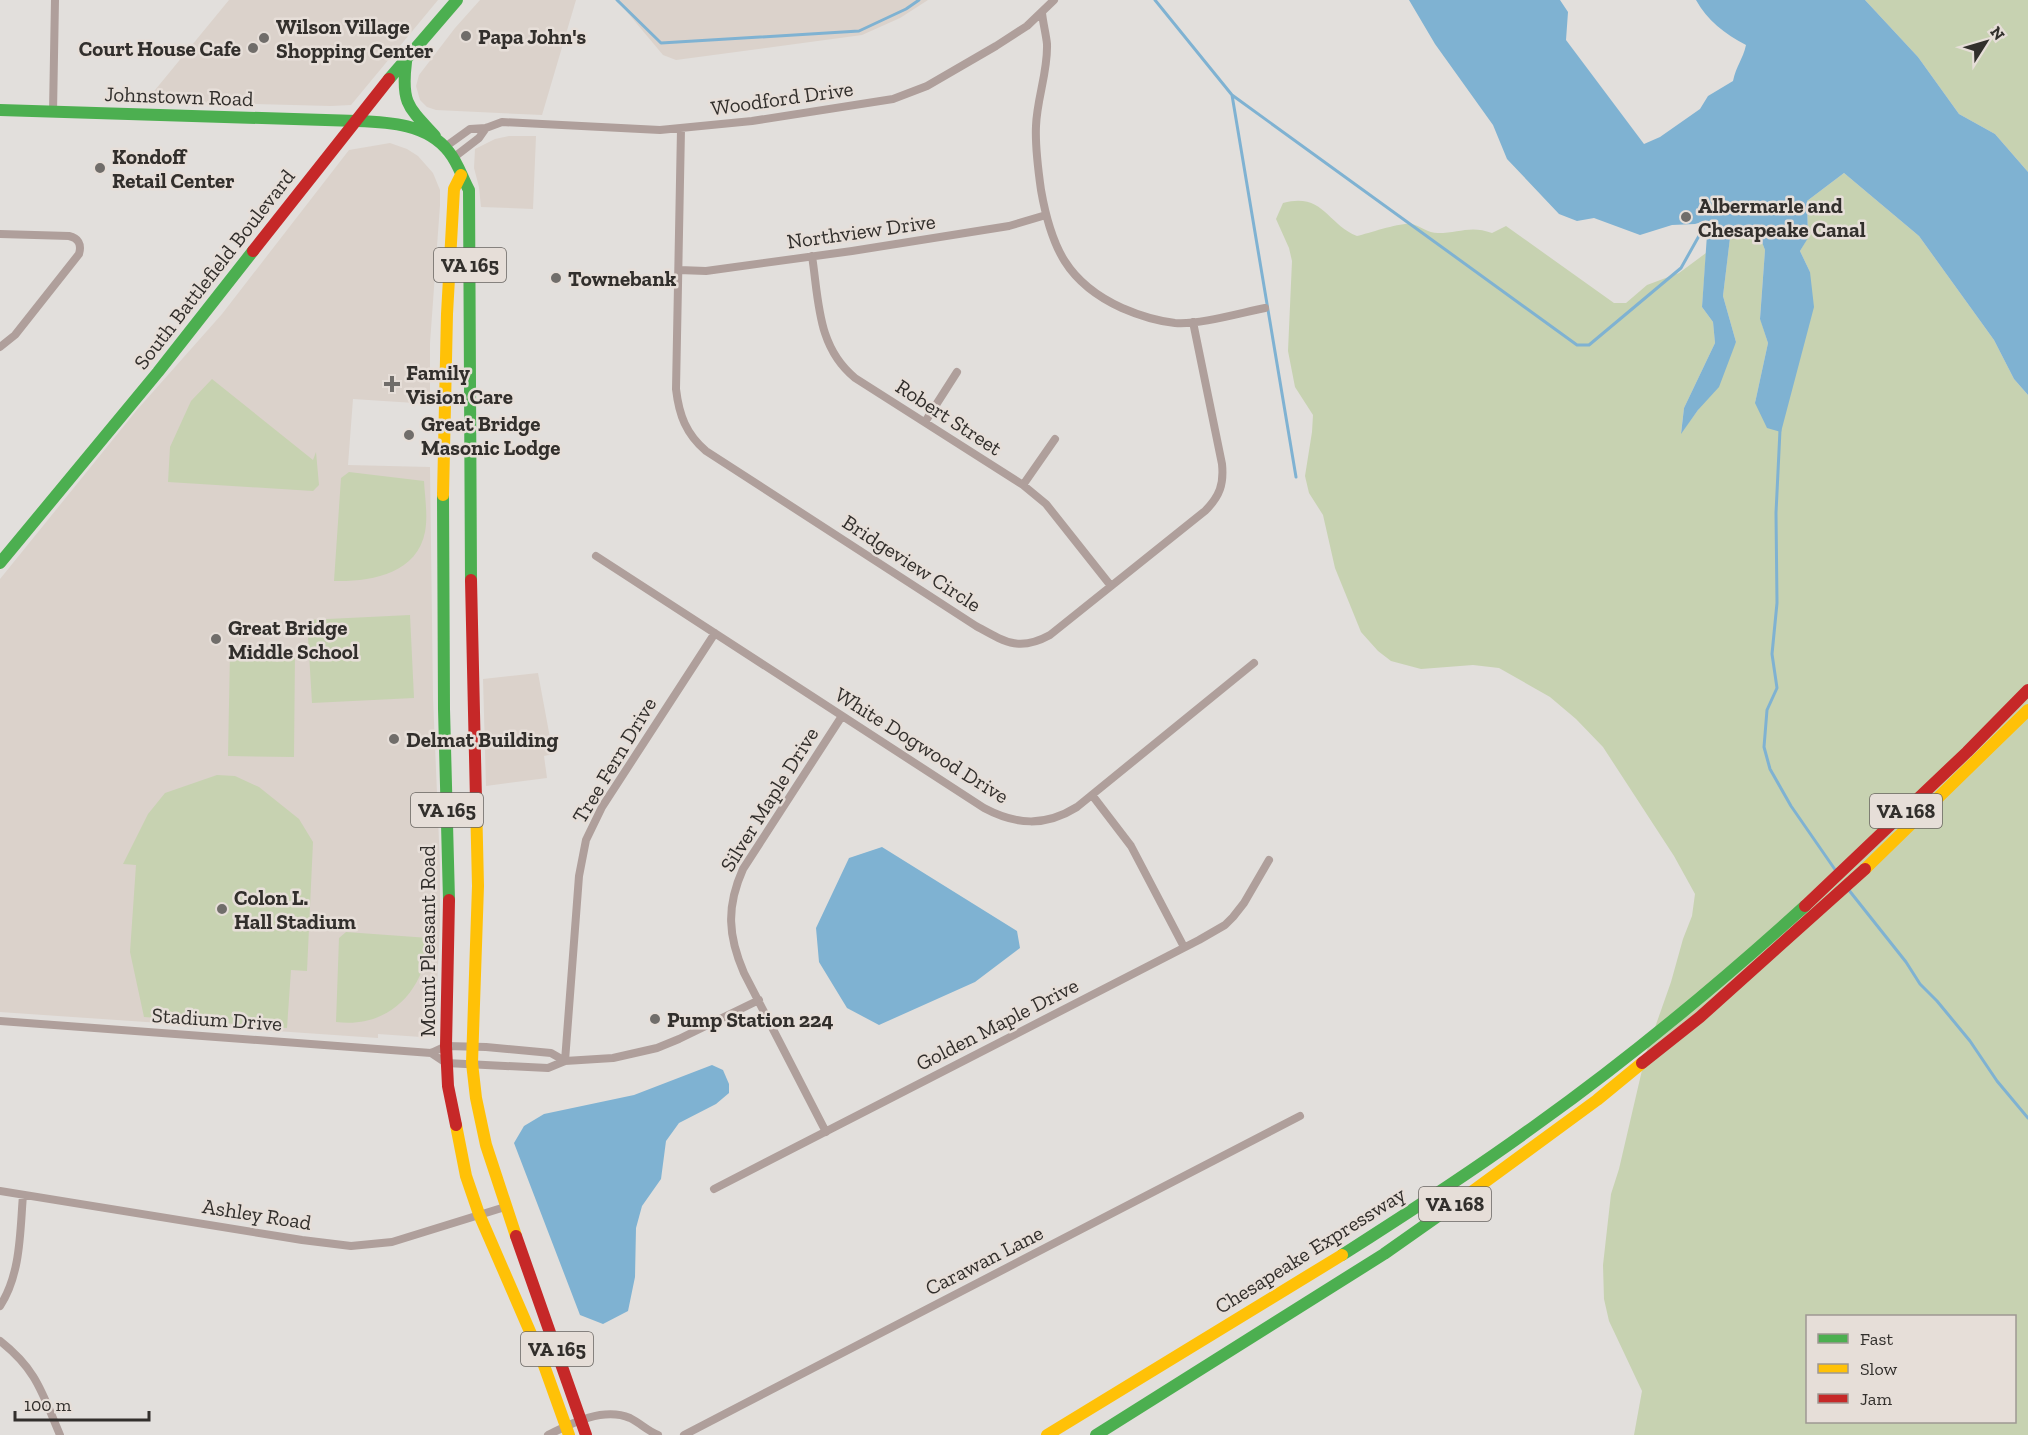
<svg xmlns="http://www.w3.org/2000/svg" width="2028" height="1435" viewBox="0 0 2028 1435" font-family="'Zilla Slab',serif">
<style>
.built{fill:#dbd2cb}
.green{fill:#c7d2b1;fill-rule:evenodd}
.water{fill:#7fb2d2}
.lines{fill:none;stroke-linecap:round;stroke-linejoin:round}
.stream{stroke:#7fb2d2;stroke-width:3}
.street{stroke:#af9f9b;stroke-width:8}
.fast{stroke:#4caf50;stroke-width:12}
.slow{stroke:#ffc107;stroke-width:12}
.jam{stroke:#c62828;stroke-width:12}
.poi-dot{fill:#706d6a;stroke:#e6ded8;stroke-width:2}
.labels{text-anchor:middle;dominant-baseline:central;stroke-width:5;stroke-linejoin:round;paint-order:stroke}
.shield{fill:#e6ded8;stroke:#686460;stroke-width:1.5}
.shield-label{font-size:20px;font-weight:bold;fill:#322f2c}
.poi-label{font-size:21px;font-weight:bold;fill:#322f2c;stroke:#e6ded8;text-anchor:start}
.street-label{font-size:21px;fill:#322f2c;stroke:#e6ded8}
</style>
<rect width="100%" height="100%" fill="#e2dfdc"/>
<path class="built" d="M229,0H438L351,105L331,106L146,101Z
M480,0H576L542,115L436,110L427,107L420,100L416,86L419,75L455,28Z
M617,0H928L900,18L862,35L676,60L663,55Z
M509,136H536L533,209L481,207L479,187L474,168L475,149L495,139Z
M390,143L407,149L418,156L433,173L440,190V205L430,343V404L353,399L348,465L430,467L433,698L440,865V925L435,1027L421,1037L378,1034V1038L0,1012V579L136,411L222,314L349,150Z
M538,673L553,754L544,756L547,778L486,786L483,679Z"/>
<path class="green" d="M1865,0H2028V172L1995,134L1959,114L1918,57Z
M1844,173L1919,236L1994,340L2014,379L2028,395V1435H1634L1642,1391L1609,1321L1604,1299L1603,1265L1611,1194L1619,1169L1646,1053L1671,982L1683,939L1692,916L1695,894L1674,856L1603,747L1576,719L1550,697L1499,668L1473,665L1421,669L1391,661L1378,651L1361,632L1335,568L1323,515L1309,493L1305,476L1312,432L1313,415L1295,387L1288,351L1292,261L1289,248L1276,219L1283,203C1323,192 1327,224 1357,236C1370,233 1401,222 1412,224C1420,226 1428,233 1438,233C1459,233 1471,225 1492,233L1506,226L1614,303H1626L1647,285L1679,273L1706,253L1702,307L1713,322L1715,343L1684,408L1681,433L1698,410L1736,342L1723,296L1730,238L1747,230L1760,237L1765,250L1760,318L1768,343L1755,403L1810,272L1800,251L1808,237L1807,201ZM1808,1316H2014V1422H1808Z
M212,379L313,460L316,452L319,485L313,491L168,482L170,447L191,401Z
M349,472L424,481C425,498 428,516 425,532C417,574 370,582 334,581L341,478Z
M410,615L414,698L312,703L307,620Z
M230,652L295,653L294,757L228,756Z
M217,775L235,776L259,787L299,819L313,842L307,971L291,970L287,1028L144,1017L130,952L136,865L123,864L148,814L165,793Z
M346,932L429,938C426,989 390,1029 336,1022L339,938Z"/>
<path class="water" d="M1409,0H1560L1568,12L1566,40L1644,144L1660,137L1700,109L1708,96L1733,81C1736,66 1743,59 1746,45C1725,34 1707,20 1696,0H1865L1918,57L1959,114L1995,134L2028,172V395L2014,379L1994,340L1919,236L1844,173L1807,201L1808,238L1800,251L1810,272L1814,307L1781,432L1767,428L1755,403L1768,343L1760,319L1765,250L1760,237L1747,230L1730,238L1723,296L1736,342L1719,387L1698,410L1681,434L1684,408L1715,343L1713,322L1702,307L1708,220L1695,224L1672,225L1640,235L1594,218L1577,221L1559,214L1507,159L1493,125L1435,44Z
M882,847L1017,931L1020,948L975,982L879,1025L847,1008L819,962L816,928L849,858Z
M712,1065L723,1070L729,1084V1093L716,1104L679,1123L666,1141L661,1179L642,1206L636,1228L635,1277L628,1311L603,1324L580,1315L514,1143L524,1126L544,1114L634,1095Z"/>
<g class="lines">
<path class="stream" d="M617,0L661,43L859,31L906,9L919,0
M1155,0L1232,95L1577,345H1589L1681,268L1709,218
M1232,95L1296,477
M1780,430L1776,513L1777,603L1772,654L1777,688L1767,710L1764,747L1770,769L1791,806L1836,871
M1848,889L1906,962L1920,984L1937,1001L1970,1041L1997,1081L2028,1118"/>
<path class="street" d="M1042,13C1043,23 1046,34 1047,44C1048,72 1037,98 1036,126C1035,147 1038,169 1041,190C1051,247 1067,283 1122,308C1138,315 1157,321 1175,323C1199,325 1240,313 1265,308
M53,112L55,0
M681,129L676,389C679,415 686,434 706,451L976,626C1005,642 1019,652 1050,635L1205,511C1220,496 1224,484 1222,464L1193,322
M445,147L470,129L486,128L502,122L660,130L752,121L893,99L927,86L996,46L1027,26L1054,0
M453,158L479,138L486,128
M0,234L69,236C78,238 82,244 79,254L15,335L0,347
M812,256C819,301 817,347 855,378L1023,485L1046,504L1111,586
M679,270L706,271L852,251L1009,226L1046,215
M925,422L957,372
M1023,485L1055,439
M596,556L984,808C1016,825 1045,827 1077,807L1254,663
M1092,795L1131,846L1184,947
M0,1021L431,1053L446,1046L486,1047L551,1053L565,1061
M431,1053L446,1063L548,1068L565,1061L613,1058L657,1048L679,1039L759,1000
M565,1061L579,876L586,840L602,807L715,633
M826,1132L744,973C728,936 726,907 743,869L842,716
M714,1189L1199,940L1225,925L1233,917L1244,903L1269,860
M0,1191L302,1240L351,1246L392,1242L505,1207
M0,1306C21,1274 20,1231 23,1195
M0,1341C37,1370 42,1393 60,1435
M548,1435C572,1423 603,1407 630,1418C640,1423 648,1431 658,1435
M684,1435L1300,1116"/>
<path class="fast" d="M406,62C401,103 408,107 435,136
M389,79L457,0
M0,110L357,121
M357,121C389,122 428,124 449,152C458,163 462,177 469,190L471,580
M443,495L444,709L449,900
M0,563L158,372L253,251
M1342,1255C1408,1213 1473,1171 1536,1125C1630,1058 1719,984 1805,906
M1096,1435L1384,1254L1455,1204"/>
<path class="slow" d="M443,495L447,314L454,189L461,175
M476,800L478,886L472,1063L476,1098L486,1145L516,1236
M1865,869L2028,710
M456,1125L466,1176L479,1214L541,1357L569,1435
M1455,1204L1597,1100L1642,1063
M1047,1435L1342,1255"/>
<path class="jam" d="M253,251L389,79
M471,580L476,800
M449,900L446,1046L448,1086L456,1125
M1805,906L1967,752L2028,690
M1642,1063L1700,1017L1865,869
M516,1236L586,1435"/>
</g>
<g class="poi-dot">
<circle cx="466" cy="36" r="6"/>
<circle cx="264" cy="38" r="6"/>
<circle cx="253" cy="48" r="6"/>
<circle cx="100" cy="168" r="6"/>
<circle cx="1686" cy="217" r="6"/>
<circle cx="556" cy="278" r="6"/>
<path d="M389 375h6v6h6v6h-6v6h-6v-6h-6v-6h6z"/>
<circle cx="409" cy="435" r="6"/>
<circle cx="216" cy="639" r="6"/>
<circle cx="394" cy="739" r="6"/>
<circle cx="222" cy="909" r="6"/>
<circle cx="655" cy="1019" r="6"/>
</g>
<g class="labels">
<g class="shield">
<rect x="434" y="248" width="72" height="34" rx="4.5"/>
<rect x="411" y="793" width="72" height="34" rx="4.5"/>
<rect x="1870" y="794" width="72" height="34" rx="4.5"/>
<rect x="1419" y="1187" width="72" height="34" rx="4.5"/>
<rect x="521" y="1332" width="72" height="34" rx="4.5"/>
</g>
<g class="shield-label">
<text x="470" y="265">VA 165</text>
<text x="447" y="810">VA 165</text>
<text x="1906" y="811">VA 168</text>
<text x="1455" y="1204">VA 168</text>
<text x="557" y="1349">VA 165</text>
</g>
<g class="poi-label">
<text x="276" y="26">Wilson Village<tspan x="276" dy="24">Shopping Center</tspan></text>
<text x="478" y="36">Papa John's</text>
<text x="241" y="48" text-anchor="end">Court House Cafe</text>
<text x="112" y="156">Kondoff<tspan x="112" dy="24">Retail Center</tspan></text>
<text x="1698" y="205">Albermarle and<tspan x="1698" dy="24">Chesapeake Canal</tspan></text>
<text x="568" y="278">Townebank</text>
<text x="406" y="372">Family<tspan x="406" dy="24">Vision Care</tspan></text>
<text x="421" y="423">Great Bridge<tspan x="421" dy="24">Masonic Lodge</tspan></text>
<text x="228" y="627">Great Bridge<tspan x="228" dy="24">Middle School</tspan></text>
<text x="406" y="739">Delmat Building</text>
<text x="234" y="897">Colon L.<tspan x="234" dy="24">Hall Stadium</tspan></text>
<text x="667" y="1019">Pump Station 224</text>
</g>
<g class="street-label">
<text transform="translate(179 96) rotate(2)">Johnstown Road</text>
<text transform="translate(782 98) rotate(-8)">Woodford Drive</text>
<text transform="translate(861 231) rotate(-8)">Northview Drive</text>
<text transform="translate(214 269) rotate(-52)">South Battlefield Boulevard</text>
<text transform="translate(949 417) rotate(33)">Robert Street</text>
<text transform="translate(912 563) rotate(33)">Bridgeview Circle</text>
<text transform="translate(922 745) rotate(32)">White Dogwood Drive</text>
<text transform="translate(614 760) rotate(-59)">Tree Fern Drive</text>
<text transform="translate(769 799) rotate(-58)">Silver Maple Drive</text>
<text transform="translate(427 941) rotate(-90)">Mount Pleasant Road</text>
<text transform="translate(217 1019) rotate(4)">Stadium Drive</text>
<text transform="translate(997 1024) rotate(-27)">Golden Maple Drive</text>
<text transform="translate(257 1214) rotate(9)">Ashley Road</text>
<text transform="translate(1310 1250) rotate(-32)">Chesapeake Expressway</text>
<text transform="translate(984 1260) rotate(-27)">Carawan Lane</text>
</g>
</g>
<rect x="1806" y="1315" width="210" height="108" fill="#e6ded8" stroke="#9e9893" stroke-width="1.5"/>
<rect x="1818" y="1334" width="30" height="9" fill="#4caf50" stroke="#9e9893" stroke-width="1.5"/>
<text x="1860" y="1345" font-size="18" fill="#322f2c">Fast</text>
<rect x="1818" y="1364" width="30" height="9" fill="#ffc107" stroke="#9e9893" stroke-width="1.5"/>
<text x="1860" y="1375" font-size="18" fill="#322f2c">Slow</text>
<rect x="1818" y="1394" width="30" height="9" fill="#c62828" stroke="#9e9893" stroke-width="1.5"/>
<text x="1860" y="1405" font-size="18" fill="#322f2c">Jam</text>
<g transform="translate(1986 42) rotate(53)" stroke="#e6ded8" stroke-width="4.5" paint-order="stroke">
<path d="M0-4.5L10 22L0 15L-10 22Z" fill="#322f2c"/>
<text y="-9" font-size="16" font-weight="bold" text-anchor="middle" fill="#322f2c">N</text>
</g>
<path d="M15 1411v9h134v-9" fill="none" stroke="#322f2c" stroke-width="3"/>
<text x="24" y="1411" font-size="18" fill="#322f2c" stroke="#e6ded8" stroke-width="4.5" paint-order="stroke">100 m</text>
</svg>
